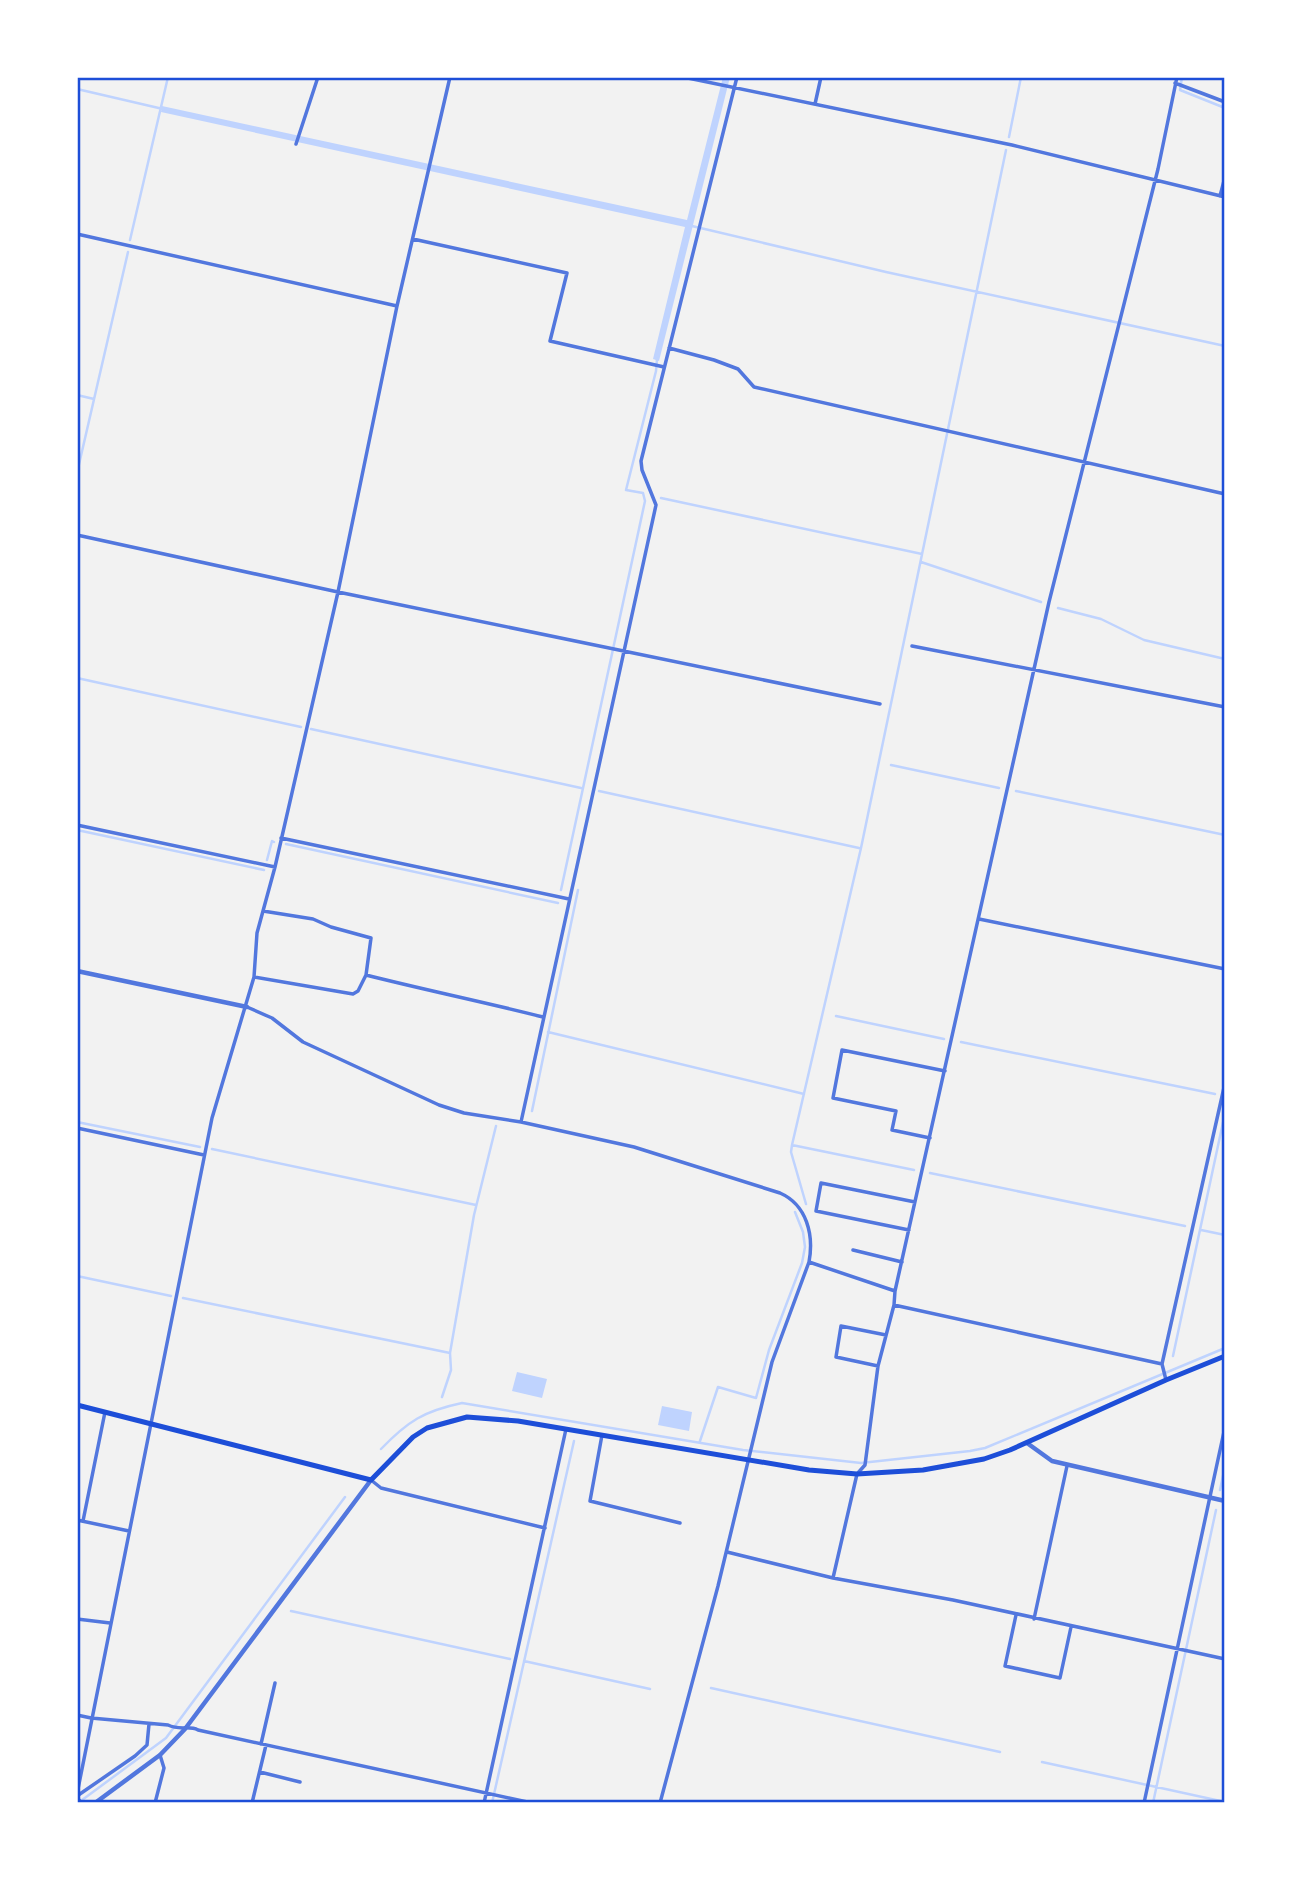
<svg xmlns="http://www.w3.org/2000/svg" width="1302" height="1880" viewBox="0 0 1302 1880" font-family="'Space Grotesk',sans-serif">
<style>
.water{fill:#bfd3fe}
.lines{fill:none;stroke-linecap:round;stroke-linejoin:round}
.stream{stroke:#bfd3fe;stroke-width:2.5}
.minor{stroke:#5277de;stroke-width:3.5}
.tertiary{stroke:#5277de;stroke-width:4.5}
.secondary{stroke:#1d4ed8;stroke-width:5}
.neatline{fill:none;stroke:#1d4ed8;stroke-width:2.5}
</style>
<rect width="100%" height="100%" fill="#f2f2f2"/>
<path class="water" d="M723,77H730L659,361L653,359L685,227L161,112L162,106L687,220Z
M517,1372L547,1379L542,1398L512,1391Z
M662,1406L692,1412L689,1431L658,1425Z"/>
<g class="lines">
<path class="stream" d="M1182,77L1180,90L1225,108
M77,89L163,109
M1009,137L1021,77
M692,226L886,272L1225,346
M130,240L168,77
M77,395L94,399
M77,473L128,252
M661,498L922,554
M921,562L1041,602
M1058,608L1101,619L1144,640L1225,659
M77,678L301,727
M311,729L581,788
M891,765L999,788
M599,791L859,848
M1016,791L1225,835
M77,830L264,870
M286,844L558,903
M267,860L272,841L274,842
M561,890L645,501L643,493L626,490L656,371L657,359
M836,1016L944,1039
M548,1032L804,1094
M961,1042L1215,1094
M532,1111L578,890
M77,1122L200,1147
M792,1145L914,1170
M212,1149L476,1205
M930,1173L1185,1226
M806,1204L791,1152L792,1145L861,848L1006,150
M1201,1230L1225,1235
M77,1276L171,1296
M183,1298L450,1353
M1173,1356L1225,1113
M442,1397L451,1370L450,1353L474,1215L496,1126
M700,1441L718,1387L756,1398L769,1350L802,1263L805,1247L803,1232L795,1212
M381,1449C408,1421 424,1411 462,1403L743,1450L861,1463L970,1451L985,1448L1225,1348
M1220,1490L1225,1466
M291,1611L510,1659
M524,1661L650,1689
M711,1688L1000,1752
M1042,1762L1225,1802
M78,1803L166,1738L345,1497
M492,1803L574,1441
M1153,1803L1216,1510"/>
<path class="minor" d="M683,77L1012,145L1225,197
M1175,83L1225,102
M815,104L821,77
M296,144L318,77
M1220,196L1225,177
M77,234L397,306
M413,239L567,273L550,341L664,367
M669,348L714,360L738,369L754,387L1225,494
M77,535L338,592L880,704
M912,646L1225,707
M77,825L275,867
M281,838L569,899
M263,911L313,919L331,927L371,938L366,975C425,990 484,1002 543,1017
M979,919L1225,969
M254,977L353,994L358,991L366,975
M247,1007L272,1018L303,1042L439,1105L464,1113L521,1122L634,1147L780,1193C807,1205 814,1235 809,1262L772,1362L718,1586L660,1803
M521,1122L656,505L642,470L641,461L737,77
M77,1128L204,1155
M930,1138L892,1130L896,1111L833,1098L842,1050L945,1071
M909,1230L816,1211L821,1183L915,1202
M853,1250L902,1262
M809,1262L895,1291
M894,1305L1162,1364
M878,1366L836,1357L841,1326L886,1335
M1166,1380L1162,1364L1225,1083
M602,1435L590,1501L680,1523
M371,1480L381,1488L545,1528
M77,1520L129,1531
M83,1521L105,1412
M727,1552L833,1578L953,1600L1225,1659
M833,1578L857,1474L865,1465L878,1366L894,1305L895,1291L1049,602L1158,169L1177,77
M1016,1615L1005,1666L1060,1678L1071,1627
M77,1619L110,1623
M1034,1619L1067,1466
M77,1715L91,1718L168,1725C180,1731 189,1725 198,1730L532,1803
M261,1744L275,1683
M260,1772L300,1782
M77,1794L212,1118L254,977L257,933L275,867L338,592L397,306L450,77
M77,1796L135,1756L147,1745L149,1724
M77,1797L81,1803
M155,1803L164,1768L160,1755
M252,1803L266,1745
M484,1803L566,1429
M1144,1803L1225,1427"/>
<path class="tertiary" d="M77,971L247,1007
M1027,1443L1052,1461L1225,1501
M95,1803L160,1755L185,1729L371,1480"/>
<path class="secondary" d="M77,1405L371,1480L413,1437L427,1428L467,1417L518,1421L809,1470L857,1474L923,1470L984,1459L1010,1450L1166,1380L1225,1356"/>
</g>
<rect width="1302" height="1880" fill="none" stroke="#ffffff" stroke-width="158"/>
<rect x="79" y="79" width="1144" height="1722" class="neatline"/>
</svg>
